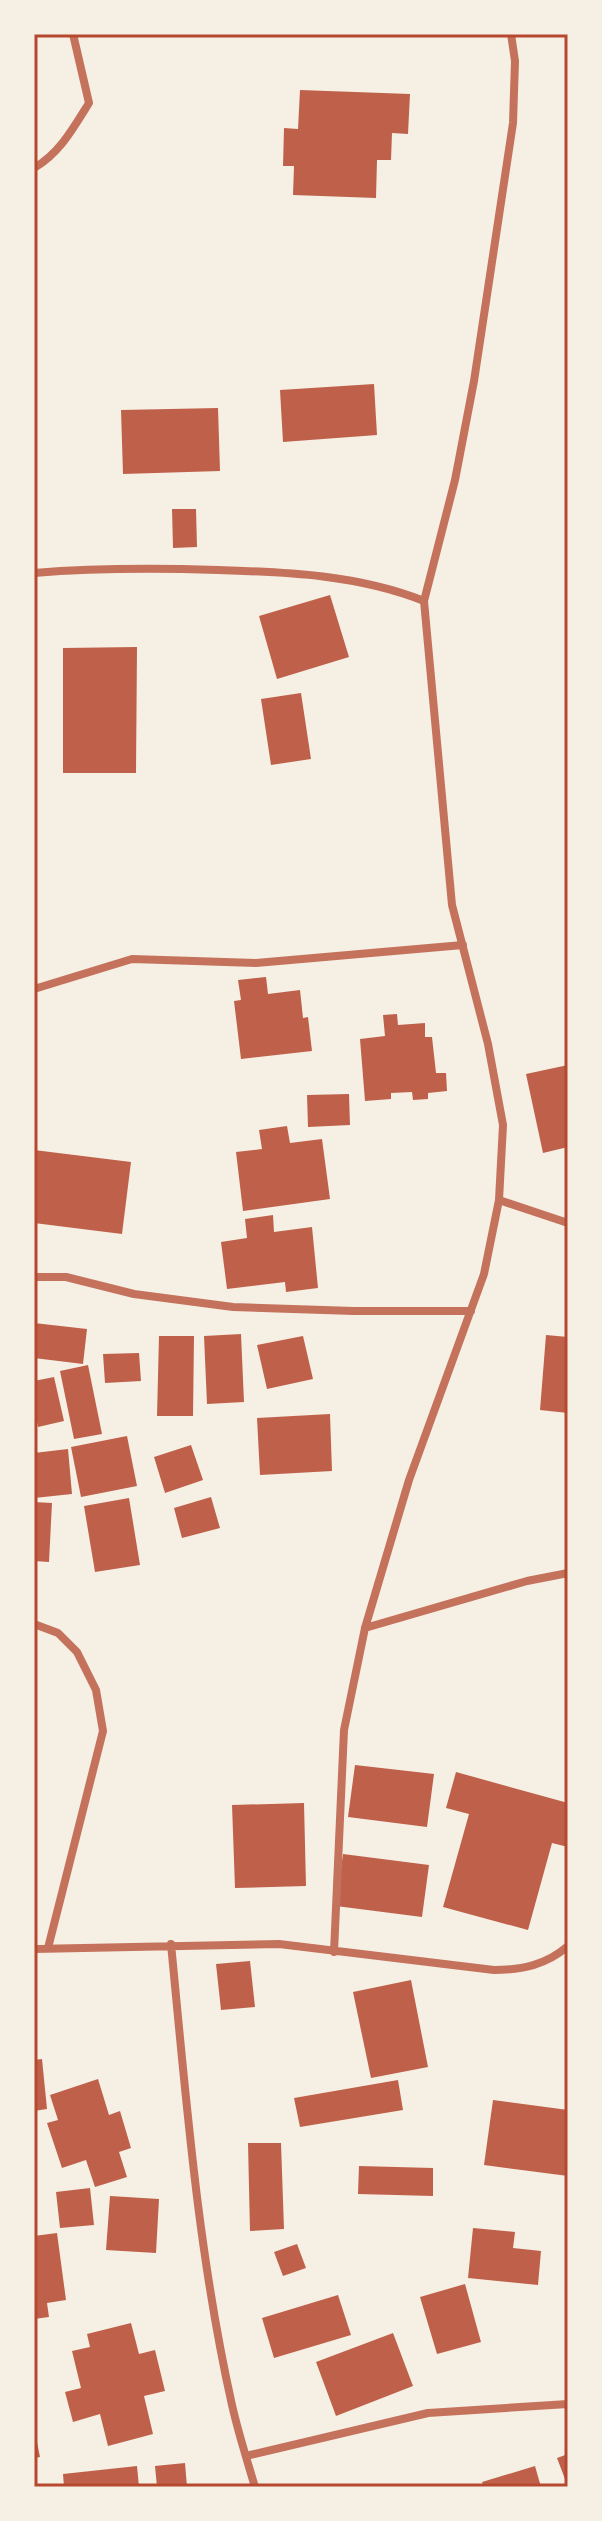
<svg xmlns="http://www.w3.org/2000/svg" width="602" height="2521" viewBox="0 0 602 2521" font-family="'Playfair Display',serif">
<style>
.building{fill:#bf614a}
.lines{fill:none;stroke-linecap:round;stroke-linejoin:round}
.minor{stroke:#c5725c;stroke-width:8}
.neatline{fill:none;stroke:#b5482f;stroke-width:3}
</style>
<rect width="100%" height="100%" fill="#f6efe4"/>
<path class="building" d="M300,90L410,94L408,134L392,133L391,160H377L376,198L293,195L294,166H283L284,128L298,129Z
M374,384L377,435L283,442L280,390Z
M218,408L220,471L123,474L121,410Z
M172,509H196L197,547L173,548Z
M330,595L349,657L277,679L259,616Z
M137,647L136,773H63V648Z
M301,693L311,759L271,765L261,699Z
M266,977L268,994L300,990L303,1018L308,1017L312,1051L241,1059L234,1001L241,1000L238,980Z
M397,1014L398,1025L425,1023V1037H432L436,1073H446L447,1091L428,1093V1099L413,1100L412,1092L391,1093V1099L365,1101L360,1039L385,1036L383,1015Z
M568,1065V1147L543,1153L526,1074Z
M349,1094L350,1125L308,1127L307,1095Z
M287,1126L290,1143L322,1139L330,1199L243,1211L236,1152L262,1149L259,1130Z
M34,1150L131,1162L122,1234L34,1223Z
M273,1215L274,1232L312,1227L318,1288L286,1292L285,1282L227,1289L221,1242L247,1238L245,1219Z
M34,1323L87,1329L83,1364L34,1358Z
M241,1334L244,1402L207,1404L204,1336Z
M546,1335L568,1337V1413L540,1410Z
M159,1336H194L193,1416H157Z
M303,1336L313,1379L267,1389L257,1345Z
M139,1353L141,1381L105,1383L103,1354Z
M88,1365L102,1434L74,1439L60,1371Z
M54,1377L64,1421L38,1427L34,1407V1381Z
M330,1414L332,1471L260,1475L257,1418Z
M127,1436L137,1486L81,1497L71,1447Z
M191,1445L203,1480L165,1493L154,1457Z
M68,1449L72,1494L34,1498V1453Z
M211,1497L220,1528L182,1538L174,1508Z
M129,1498L140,1565L95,1572L84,1506Z
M34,1502L52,1503L49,1562L34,1561Z
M355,1765L434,1774L427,1827L348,1817Z
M456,1772L568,1803V1847L552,1843L528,1930L443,1907L469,1814L446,1808Z
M304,1803L306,1886L235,1888L232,1805Z
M343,1854L429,1865L422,1917L336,1906Z
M250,1961L255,2007L221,2010L216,1964Z
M411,1980L428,2067L371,2078L353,1992Z
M42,2059L47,2109L34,2111V2060Z
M98,2079L109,2115L120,2111L131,2148L119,2152L127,2177L95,2187L86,2160L62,2168L47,2123L58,2120L50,2095Z
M398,2080L403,2110L300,2127L294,2098Z
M493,2100L568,2110V2176L484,2165Z
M248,2143H281L284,2229L250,2231Z
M359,2166L433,2168V2196L358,2194Z
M90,2188L94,2225L60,2228L56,2192Z
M110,2196L159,2199L156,2253L106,2250Z
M473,2228L515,2232L513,2248L541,2251L538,2285L468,2278Z
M57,2233L66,2300L47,2303L49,2317L34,2319V2236Z
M297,2244L306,2268L283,2276L274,2252Z
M465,2284L481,2342L437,2354L420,2297Z
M338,2295L351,2335L274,2358L262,2318Z
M131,2323L139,2354L155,2350L165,2391L144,2396L153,2434L108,2446L100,2414L73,2422L65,2392L81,2388L72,2351L90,2347L87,2334Z
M393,2333L413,2386L336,2416L316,2362Z
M34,2427L40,2457L34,2458Z
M568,2454V2487L557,2458Z
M185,2463L187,2487H157L155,2466Z
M137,2466L139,2487H64L63,2474Z
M535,2466L541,2487H484L482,2482Z"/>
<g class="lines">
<path class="minor" d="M34,168C60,153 74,127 89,103L73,34
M34,573C95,568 157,568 218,570C288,572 359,575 424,601
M34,989L132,959L256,963L463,945
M499,1200L568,1223
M34,1277H66L134,1294L233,1307L354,1311H471
M34,1624L58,1633L77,1652L96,1690L103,1731L48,1948
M365,1628L527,1581L568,1573
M171,1944C186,2098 198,2253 232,2405C238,2432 247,2460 255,2487
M34,1949L279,1944L494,1970C522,1970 546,1965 568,1946
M334,1952L344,1730L365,1628L409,1480L484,1274L499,1200L503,1125L488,1044L452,905L424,601L455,480L474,381L513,123L515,61L511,34
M246,2456L428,2413L568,2404"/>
</g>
<rect width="602" height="2521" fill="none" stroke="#f6efe4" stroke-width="72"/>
<rect x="36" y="36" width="530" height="2449" class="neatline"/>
</svg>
